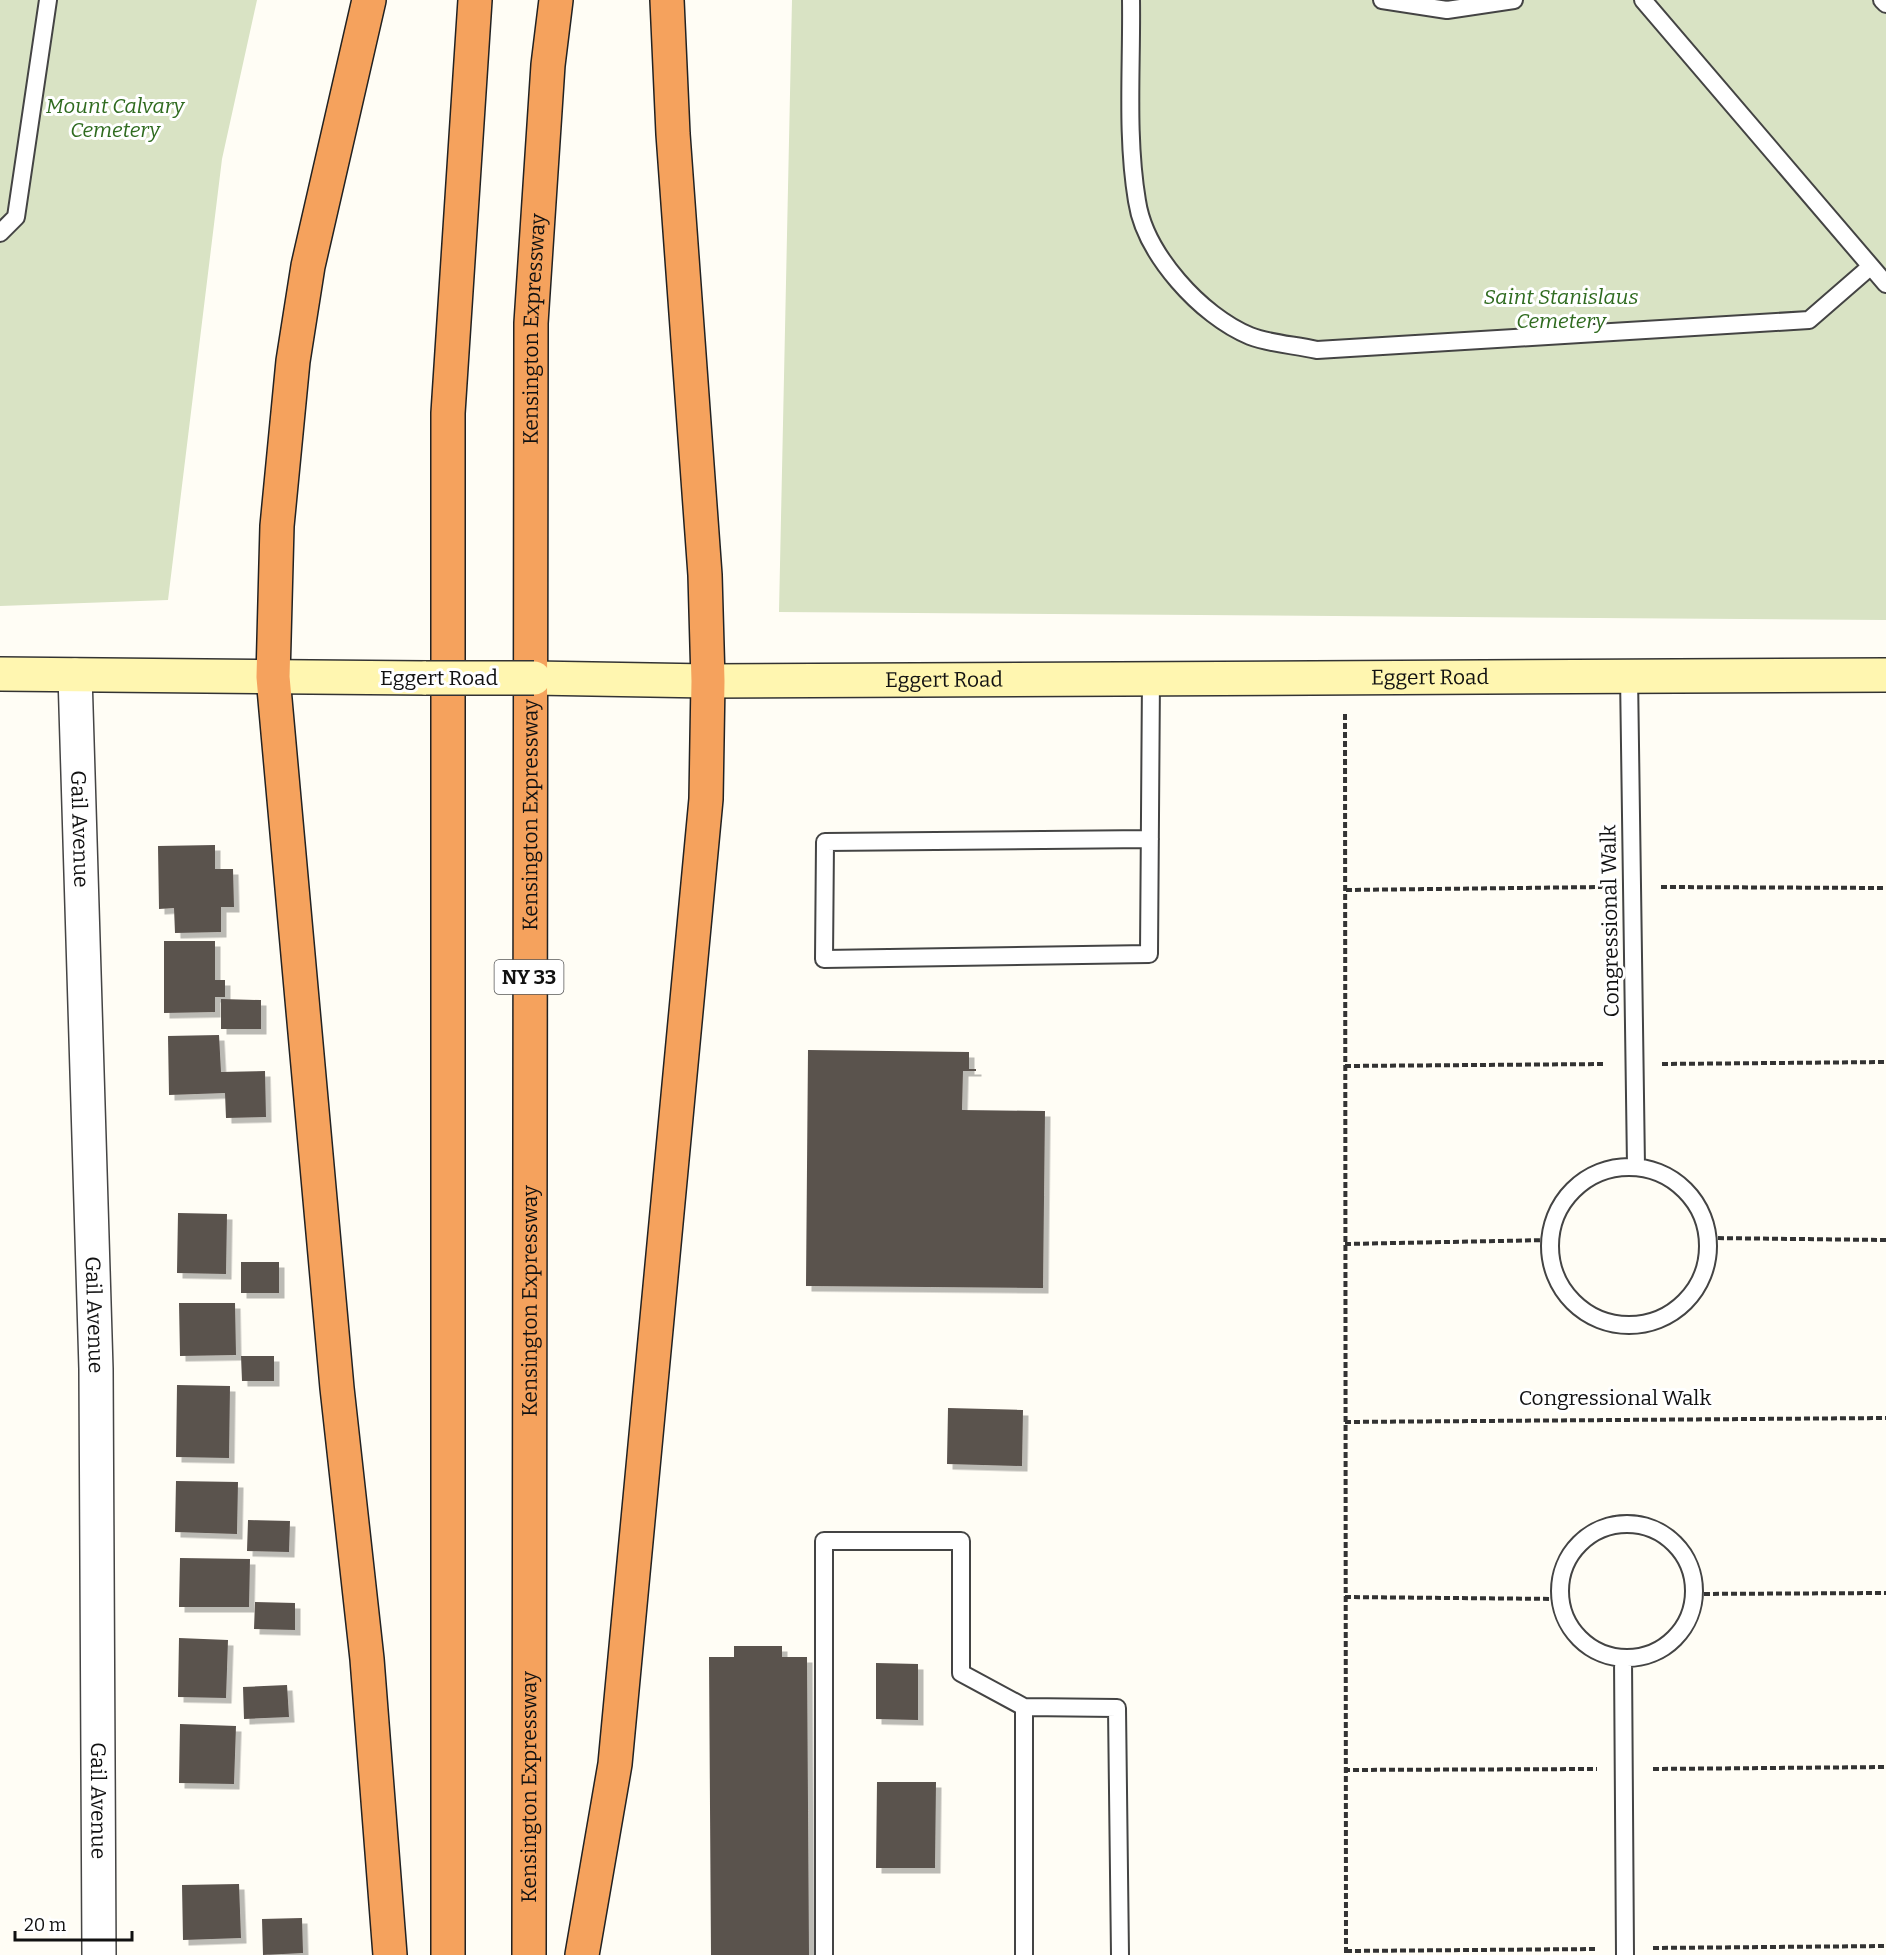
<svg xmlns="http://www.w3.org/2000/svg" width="1886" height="1955" viewBox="0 0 1886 1955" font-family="Bitter,serif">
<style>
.cemetery{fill:#d9e3c4}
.building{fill:#5a524d;filter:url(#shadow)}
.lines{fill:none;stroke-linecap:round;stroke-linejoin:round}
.lane-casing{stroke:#444;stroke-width:20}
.street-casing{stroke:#444;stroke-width:36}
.secondary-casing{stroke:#333;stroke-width:36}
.highway-casing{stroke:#222;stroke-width:36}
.path{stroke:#333;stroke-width:4;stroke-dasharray:6 3;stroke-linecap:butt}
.lane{stroke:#fff;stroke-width:16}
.street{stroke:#fff;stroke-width:33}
.secondary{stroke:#fff6b0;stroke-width:33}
.highway{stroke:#f5a25d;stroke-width:33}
.secondary-bridge-casing{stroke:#333;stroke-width:36;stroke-linecap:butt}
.secondary-bridge{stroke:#fff6b0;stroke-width:33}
.labels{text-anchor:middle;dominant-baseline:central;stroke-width:6;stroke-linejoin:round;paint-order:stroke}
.shield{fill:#fff;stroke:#585858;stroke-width:1.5}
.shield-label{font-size:20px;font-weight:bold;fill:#111}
.park-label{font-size:21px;font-style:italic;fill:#2f6b1f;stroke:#fff}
.street-label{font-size:21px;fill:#111;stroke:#fff}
</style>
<defs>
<filter id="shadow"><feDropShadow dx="5.5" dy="5.5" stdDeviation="0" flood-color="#0004"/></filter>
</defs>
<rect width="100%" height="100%" fill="#fffdf5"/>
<path class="cemetery" d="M0,0H257L222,159L168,600L0,606Z
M792,0H1886V620L779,612Z"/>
<path class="building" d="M215,845V869H233L234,907H221V932L175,933L174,908L159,909L158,846Z
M164,941H215V980H225V997H215V1012L164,1013Z
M221,999L261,1000V1029H221Z
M219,1035L221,1072L265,1071L266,1117L226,1118L225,1093L169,1095L168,1036Z
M808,1050L969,1052V1069H976V1071H963L962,1110L1045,1111L1043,1288L806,1286Z
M178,1213L227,1214L226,1274L177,1273Z
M241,1262H279V1293H241Z
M179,1303H235L236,1355L180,1356Z
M241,1356H274V1381H242Z
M177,1385L230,1386L229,1458L176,1457Z
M948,1408L1023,1410L1022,1466L947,1464Z
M176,1481L238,1482L237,1534L175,1532Z
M248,1520L290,1521L289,1552L247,1551Z
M180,1558L250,1559L249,1607H179Z
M255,1602L295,1603V1630L254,1629Z
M179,1638L228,1640L226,1698L178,1697Z
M734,1646H782V1657H807L809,1955H711L709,1657H734Z
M876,1663L918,1664V1720L876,1719Z
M287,1685L289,1717L244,1719L243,1687Z
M180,1724L236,1726L234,1784L179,1783Z
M877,1782H936L935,1868H876Z
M239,1884L241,1938L183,1940L182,1885Z
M302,1918L303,1953L263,1955L262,1919Z"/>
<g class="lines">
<g class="lane-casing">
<path id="lane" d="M1131,0C1132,66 1126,135 1137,201C1145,254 1201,316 1250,336C1270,344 1296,345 1317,350L1809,320L1870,267
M1382,0L1447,10L1514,0
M1643,0L1886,284
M1882,0L1886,4
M0,233L16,217L48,0
M1629,675L1636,1166
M1150,839L825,842L824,959L1149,954L1151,677
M1550 1246a79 79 0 1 1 158 0a79 79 0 1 1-158 0Z
M1560 1591a67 67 0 1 1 134 0a67 67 0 1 1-134 0Z
M1623,1658L1625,1955
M1024,1707L1117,1708L1120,1955
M824,1955V1541H961V1673L1024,1707V1955"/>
</g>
<g class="street-casing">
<g id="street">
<path id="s1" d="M75,675L96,1369L99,1955"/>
</g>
</g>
<g class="secondary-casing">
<g id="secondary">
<path d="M0,674L426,678"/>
<path id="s2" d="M534,678L708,681L1886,675"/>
</g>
</g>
<g class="highway-casing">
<g id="highway">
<path d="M369,0L308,266L293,361L277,526L273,677L337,1388L367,1659L390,1955"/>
<path d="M448,1955V413L475,0"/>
<path id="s3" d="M529,1955L531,323L548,65L556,0"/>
<path d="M582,1955L615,1764L706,799L708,681L705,575L673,134L667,0"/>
</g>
</g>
<path class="path" d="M1345,714L1346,1955
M1661,887L1886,888
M1346,890L1603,887
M1662,1064L1886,1062
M1345,1066L1606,1064
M1709,1238L1886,1240
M1345,1244L1549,1240
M1345,1422L1886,1418
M1695,1594L1886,1593
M1345,1597L1560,1599
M1653,1769L1886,1767
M1344,1770L1597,1769
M1653,1948L1886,1946
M1346,1951L1597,1949"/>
<use href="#lane" class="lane"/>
<use href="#street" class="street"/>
<use href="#secondary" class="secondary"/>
<use href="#highway" class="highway"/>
<g class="secondary-bridge-casing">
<path id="secondary-bridge" d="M426,678H534"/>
</g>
<use href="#secondary-bridge" class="secondary-bridge"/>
</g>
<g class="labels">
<rect class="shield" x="494.5" y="960" width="69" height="34" rx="4.5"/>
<g class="shield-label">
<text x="529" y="977">NY 33</text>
</g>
<g class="park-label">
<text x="115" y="106">Mount Calvary<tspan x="115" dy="24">Cemetery</tspan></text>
<text x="1561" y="297">Saint Stanislaus<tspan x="1561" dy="24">Cemetery</tspan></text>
</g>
<g class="street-label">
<text stroke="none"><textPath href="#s3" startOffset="1626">Kensington Expressway</textPath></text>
<text stroke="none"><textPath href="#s2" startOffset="896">Eggert Road</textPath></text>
<text x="439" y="678">Eggert Road</text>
<text stroke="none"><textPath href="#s2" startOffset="410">Eggert Road</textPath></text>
<text stroke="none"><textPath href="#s3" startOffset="1140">Kensington Expressway</textPath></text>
<text stroke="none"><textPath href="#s1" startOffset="154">Gail Avenue</textPath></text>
<text transform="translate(1610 921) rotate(-91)">Congressional Walk</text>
<text stroke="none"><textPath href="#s3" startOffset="654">Kensington Expressway</textPath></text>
<text stroke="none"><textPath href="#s1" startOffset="640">Gail Avenue</textPath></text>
<text x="1615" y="1398">Congressional Walk</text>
<text stroke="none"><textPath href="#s3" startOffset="168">Kensington Expressway</textPath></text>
<text stroke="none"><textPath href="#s1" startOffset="1126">Gail Avenue</textPath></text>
</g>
</g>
<path d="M15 1931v9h117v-9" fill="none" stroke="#111111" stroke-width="3"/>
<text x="24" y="1931" font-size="18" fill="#111111" stroke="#ffffff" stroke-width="4.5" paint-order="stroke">20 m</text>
</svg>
